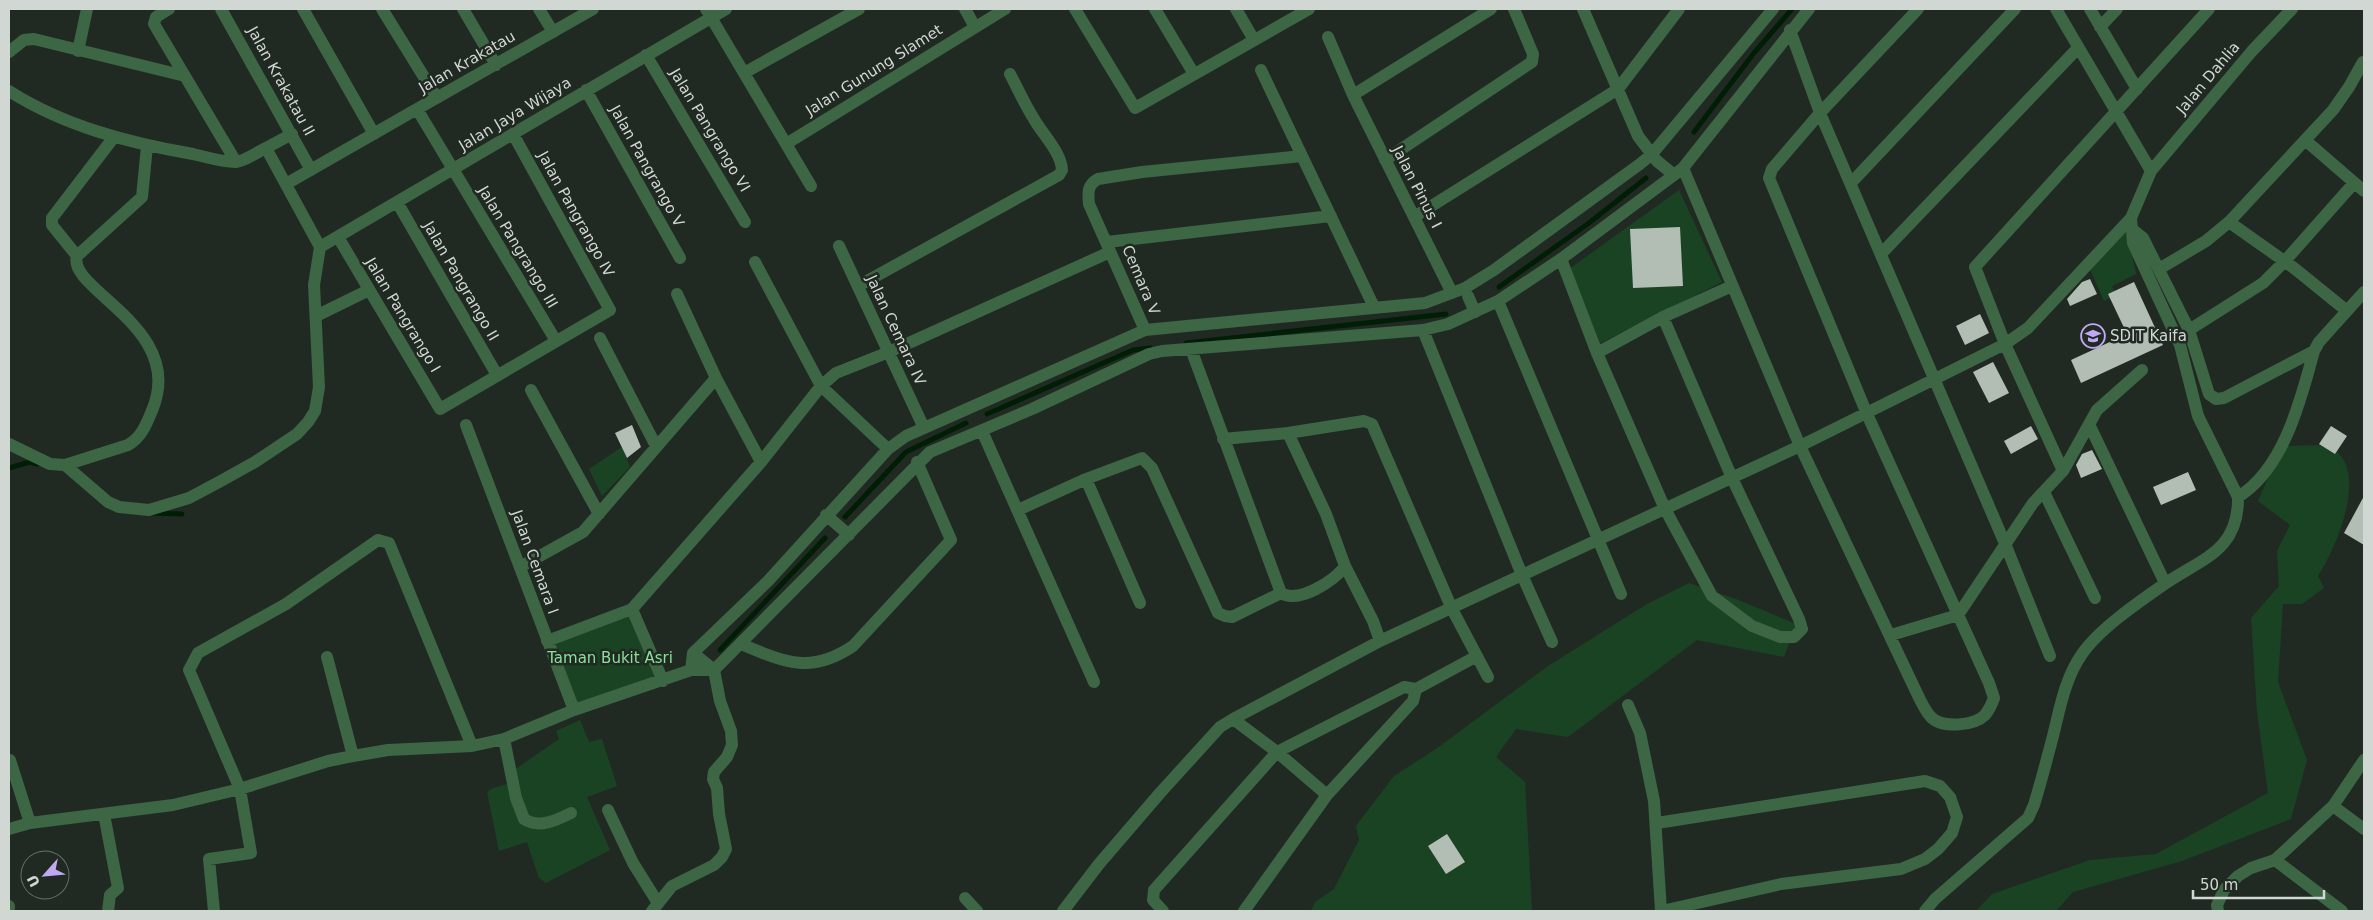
<svg xmlns="http://www.w3.org/2000/svg" width="2373" height="920" viewBox="0 0 2373 920" font-family="'DejaVu Sans',sans-serif">
<style>
.green{fill:#1a4324}
.lines{fill:none;stroke-linecap:round;stroke-linejoin:round}
.stream{stroke:#001e06;stroke-width:5}
.building{fill:#b2beb4}
.minor{stroke:#3c6644;stroke-width:12}
.minor-bridge{stroke:#3c6644;stroke-width:12}
.labels{text-anchor:middle;dominant-baseline:central;stroke-width:5;stroke-linejoin:round;paint-order:stroke}
.street-label{font-size:15px;fill:#d1d7d2;stroke:#212a22}
.poi-label{font-size:15px;fill:#d1d7d2;stroke:#212a22;text-anchor:start}
.park-label{font-size:15px;fill:#88e19a;stroke:#212a22}
</style>
<rect width="100%" height="100%" fill="#212a22"/>
<path class="green" d="M1679,190L1722,282L1599,344L1569,269Z
M2126,225L2136,274L2112,286L2117,295L2104,301L2088,265Z
M2326,445C2330,447 2335,450 2339,454C2365,480 2335,550 2318,576L2324,588L2302,604H2283L2278,682L2307,760L2291,819L2182,861L2073,892L2056,911H1976L1992,894L2090,860L2156,854L2268,793L2257,712L2251,618L2279,586L2277,551L2290,525L2258,501L2282,446Z
M622,447L630,467L602,496L589,469Z
M1689,583L1736,599L1796,624L1784,657L1697,640L1568,737L1516,729L1496,757L1525,782L1532,911H1311L1315,902L1334,889L1359,840L1356,826L1394,776L1436,749L1548,666L1647,604Z
M632,609L663,681L574,710L547,641Z
M580,720L589,742L602,739L617,786L587,797L610,850L546,883L539,878L527,842L499,851L487,792L493,788L514,782V770L559,739L556,731Z"/>
<g class="lines">
<path class="stream" d="M1694,132L1754,53L1792,9
M1499,287L1589,223L1646,178
M1186,343L1446,314
M987,414L1133,350L1150,348
M9,468L30,462L37,464
M153,513L182,514
M845,517L906,452L966,423
M720,650L825,538"/>
</g>
<path class="building" d="M1680,227L1683,286L1633,288L1630,229Z
M2090,279L2097,294L2070,306L2067,299L2082,282Z
M2134,282L2163,345L2081,383L2071,360L2127,334L2108,294Z
M1980,314L1989,333L1965,345L1956,326Z
M1993,362L2009,393L1989,403L1973,372Z
M632,425L641,447L627,458L615,433Z
M2031,426L2038,439L2011,454L2004,441Z
M2331,426L2347,436L2335,454L2319,444Z
M2092,450L2102,469L2081,478L2076,465L2082,454Z
M2188,472L2196,490L2161,505L2153,487Z
M2364,496V545L2344,533Z
M1447,834L1465,862L1446,874L1428,846Z"/>
<g class="lines">
<path class="minor" d="M169,9L156,17L154,24L236,162
M221,9L311,170
M303,9L374,134
M382,9L437,98
M463,9L496,65
M539,9L553,32
M706,9L811,186
M965,9L975,27
M1075,9L1135,108L1309,9
M1155,9L1194,74
M1236,9L1254,40
M1583,9L1638,136L1657,161L1674,175
M2090,9L2137,89
M2100,27L2117,9
M1790,30L1820,113L2006,546L2050,656
M1328,37L1353,95L1452,293
M78,51L87,9
M9,52L24,40L34,39L185,76
M646,55L745,222
M1261,70L1374,307
M744,73L859,9
M586,90L680,258
M9,91C64,126 129,143 193,154C206,157 222,162 235,162C244,162 257,152 266,148L320,247L314,285L319,387L315,411L308,422L297,434L255,462L219,482L189,498L149,510L119,507L108,502L65,465
M1353,95L1491,9
M2305,140L2364,191
M786,144L1005,9
M266,148L292,134
M1385,160L1532,62L1533,54L1514,9
M1683,168L1800,446L1913,685C1918,695 1923,708 1930,716C1941,729 1974,726 1985,715C1989,710 1992,704 1994,698L1989,683L1867,414L1769,178L1772,169L1820,113L1918,9
M2151,171L2252,51L2292,9
M1851,183L2015,9
M286,184L417,109
M397,202L497,375
M1414,217L1618,89L1679,9
M2229,222L2294,268L2347,311
M2133,230L2143,238L2189,330L2209,394L2216,399L2224,398L2314,351L2319,342L2364,292
M338,237L440,409L610,310L513,134
M1107,242L1331,216
M839,246L924,428
M320,247L726,9
M1881,254L2078,48
M77,256L52,225V218L114,137
M1561,259L1597,353L1665,509L1712,596L1752,626L1780,637H1794L1802,629L1799,619L1732,478L1663,317
M755,262L821,386L836,373L889,352L1110,252
M2159,269L2206,241L2229,222L2333,110L2349,87L2363,62
M858,286L1059,175L1062,170C1061,152 1043,135 1034,119C1025,105 1018,89 1010,74
M677,294L716,378L761,462
M1498,301L1621,594
M316,316L369,290
M1145,330L1089,204C1088,193 1087,185 1098,179L1142,172L1302,156
M1423,330L1522,575L1552,642
M2189,330L2263,283L2284,262L2354,183
M600,338L656,446
M556,341L417,109L593,9
M1191,349L1281,593
M1597,353L1663,317L1732,286
M531,390L599,514
M2089,424L2165,583
M466,425L574,710
M982,431L1094,682
M1223,439L1288,433L1364,421L1372,424L1452,609L1488,677
M9,444L50,464L65,465L128,445C142,437 147,423 153,408C185,327 66,289 77,256L142,197L147,146
M2063,471L2005,344L1975,267L2209,9
M1086,479L1140,603
M2044,492L2095,598
M2238,497C2284,469 2301,399 2314,351
M1018,510L1086,479L1142,458L1152,468L1218,613L1225,616L1232,617L1281,593C1298,604 1335,581 1345,566L1326,514L1288,433
M826,515L849,535
M1345,566L1373,621L1380,641
M520,567L583,532L716,378
M632,609L663,681
M1891,635L1958,615L2033,503L2063,471L2097,410L2142,370
M547,641L632,609L761,462L821,386L888,449
M741,644C784,662 810,675 853,646L951,540L917,462
M327,657L353,756
M691,670L693,653L768,581L888,449L906,436L1145,330L1425,303L1465,288L1494,270L1640,164L1652,154L1773,9
M1628,705L1640,733L1654,801L1661,911
M504,739L516,798L524,819C539,829 557,820 571,813
M10,760L30,823
M1327,795L1413,701L1416,689
M2333,806L2364,829
M608,810L633,863L658,903
M104,814L118,888L110,895L108,911
M1657,823L1925,781L1940,786L1950,797L1957,817L1952,833L1938,849L1925,859L1901,869L1781,884L1662,911
M9,829L30,823L173,805L240,789L328,761L353,756L388,750L472,746L504,739L574,710L691,670H714L930,452L1032,409L1149,354L1162,351L1423,330L1448,324L1498,301L1561,259L1674,175L1683,168L1809,9
M2275,860L2342,911
M965,898L977,911
M9,906V908
M214,911L209,859L251,853L240,789L189,670L198,653L286,604L378,540L389,543L472,746
M652,911L672,886L714,865L722,857L726,849L719,814L717,788L713,779L714,772L727,757L732,745L731,731L720,701L714,670L693,653
M1063,911L1099,864L1160,793L1220,727L1233,719L1380,641L1800,446L2005,344L2028,328L2131,218
M1163,911L1153,900L1154,890L1277,752L1233,719
M1244,911L1327,795L1277,752L1404,687L1416,689L1477,656
M1925,911L1935,899L2028,818L2034,805C2041,782 2047,759 2053,736C2060,708 2065,678 2082,654C2099,629 2140,601 2166,583C2203,558 2239,550 2238,497L2198,416L2180,345L2133,243L2131,218L2151,171L2056,9
M2218,911L2217,905L2224,890L2238,876L2251,868L2275,860L2333,806L2364,760"/>
<path class="minor-bridge" d="M1468,296L1475,312"/>
</g>
<defs>
<g id="school-ring" transform="scale(1.25)"><circle r="9.5" fill="#212a22" stroke="#c1a8f3" stroke-width="1.5"/><path d="M0-5L7-2L0 1L-7-2ZM-4 1L0 2.5L4 1V4Q0 6-4 4Z" fill="#c1a8f3"/></g>
</defs>
<g fill-rule="evenodd">
<use href="#school-ring" x="2093" y="336"/>
</g>
<g class="labels">
<g class="street-label">
<text transform="translate(467 62) rotate(-30)">Jalan Krakatau</text>
<text transform="translate(874 70) rotate(-32)">Jalan Gunung Slamet</text>
<text transform="translate(2208 78) rotate(-50)">Jalan Dahlia</text>
<text transform="translate(281 81) rotate(61)">Jalan Krakatau II</text>
<text transform="translate(515 114) rotate(-31)">Jalan Jaya Wijaya</text>
<text transform="translate(710 130) rotate(59)">Jalan Pangrango VI</text>
<text transform="translate(647 166) rotate(61)">Jalan Pangrango V</text>
<text transform="translate(1417 187) rotate(63)">Jalan Pinus I</text>
<text transform="translate(576 214) rotate(61)">Jalan Pangrango IV</text>
<text transform="translate(518 247) rotate(59)">Jalan Pangrango III</text>
<text transform="translate(1141 280) rotate(67)">Cemara V</text>
<text transform="translate(461 281) rotate(60)">Jalan Pangrango II</text>
<text transform="translate(403 315) rotate(59)">Jalan Pangrango I</text>
<text transform="translate(896 330) rotate(65)">Jalan Cemara IV</text>
<text transform="translate(535 562) rotate(70)">Jalan Cemara I</text>
</g>
<g class="poi-label">
<text x="2110" y="336">SDIT Kaifa</text>
</g>
<g class="park-label">
<text x="610" y="658">Taman Bukit Asri</text>
</g>
</g>
<rect width="2373" height="920" fill="none" stroke="#d1d7d2" stroke-width="20"/>
<g transform="translate(45 875) rotate(243)"><circle r="24" fill="#212a22" stroke="#676f68"/>
<path d="M0-4L9 19L0 12L-9 19Z" fill="#c1a8f3"/>
<text y="-8" font-size="14" font-weight="bold" text-anchor="middle" fill="#d1d7d2">U</text>
</g>
<path d="M2193 890v8h131v-8" fill="none" stroke="#d1d7d2" stroke-width="2.5"/>
<text x="2200" y="890" font-size="15" fill="#d1d7d2" stroke="#212a22" stroke-width="4" paint-order="stroke">50 m</text>
</svg>
